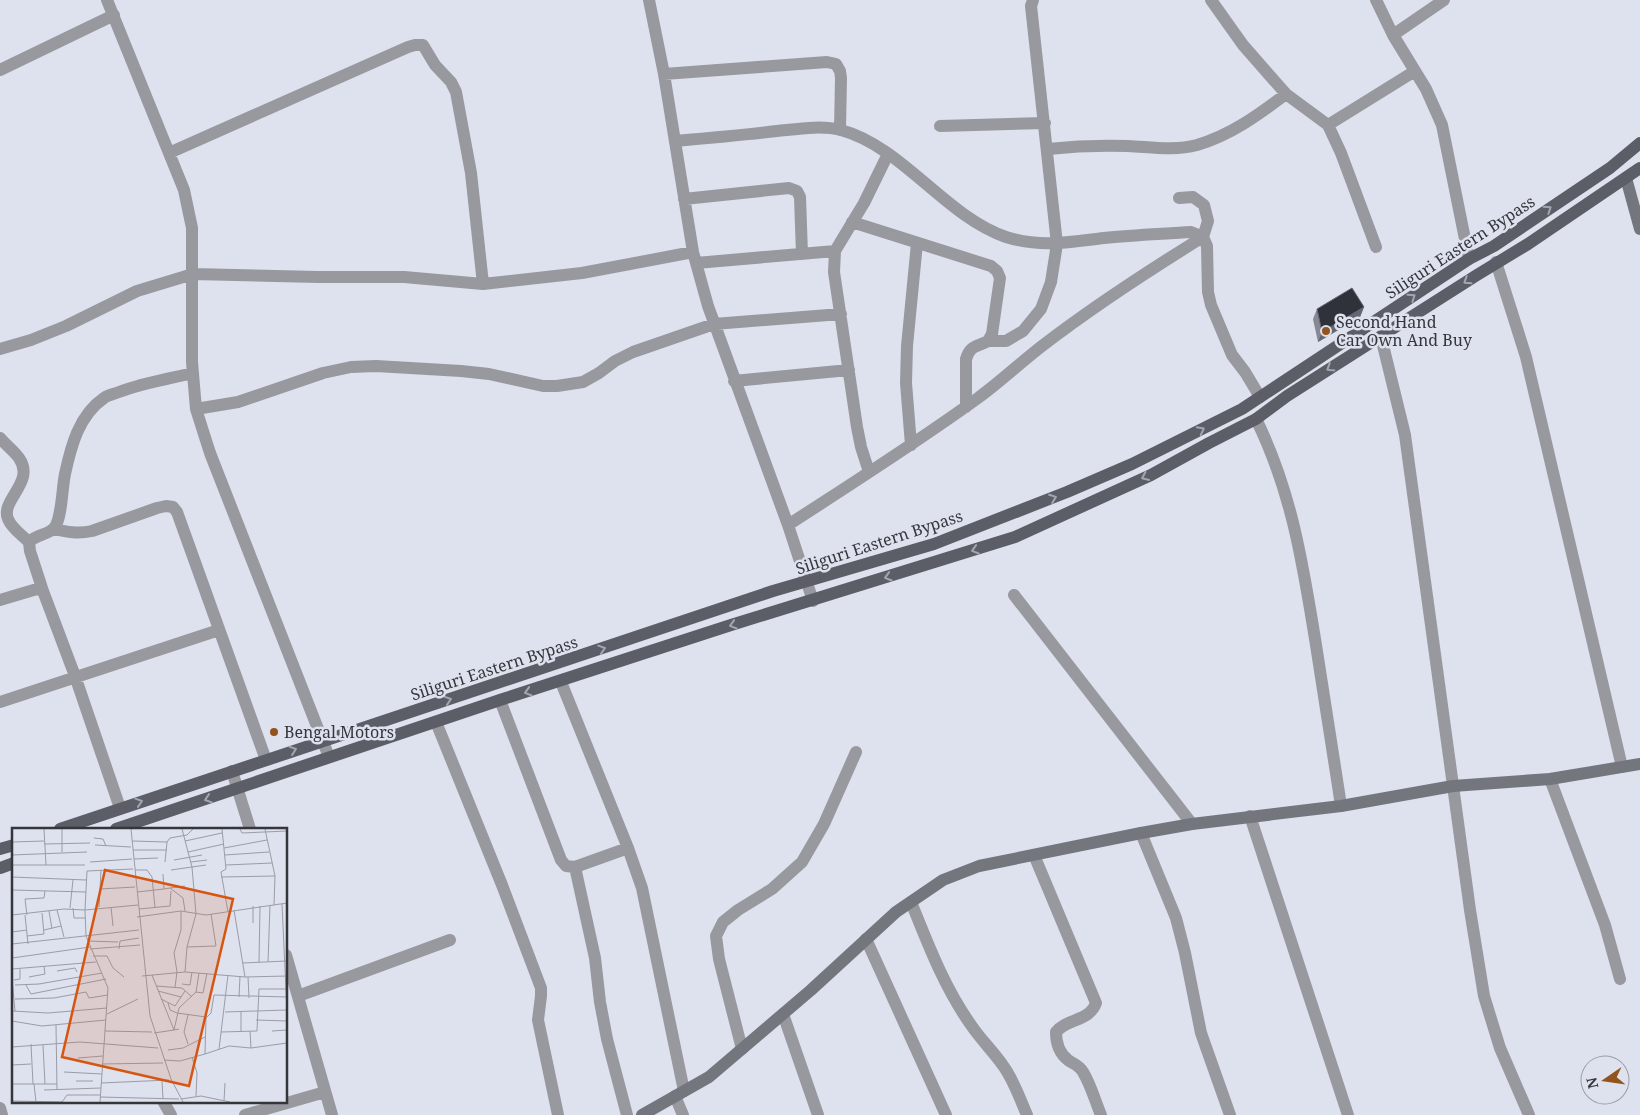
<svg xmlns="http://www.w3.org/2000/svg" width="1640" height="1115" viewBox="0 0 1640 1115" font-family="'Noto Serif',serif">
<style>
.lines{fill:none;stroke-linecap:round;stroke-linejoin:round}
.street{stroke:#98999f;stroke-width:12}
.secondary{stroke:#74767e;stroke-width:12}
.primary{stroke:#5b5e67;stroke-width:12}
.wall{fill:#868994}
.shaded-wall{fill:#646671}
.building{fill:#2f313b;stroke:#646671}
.oneway{stroke:#a3a6b1}
.poi-dot{fill:#93531c;stroke:#dee1ee;stroke-width:2}
.labels{text-anchor:middle;dominant-baseline:central;stroke-width:5;stroke-linejoin:round;paint-order:stroke}
.street-label{font-size:16px;fill:#35363b;stroke:#dee1ee}
.poi-label{font-size:16px;fill:#35363b;stroke:#dee1ee;text-anchor:start}
.inset-road{fill:none;stroke:#9a9da6;stroke-width:1}
.view{fill:#d65611;fill-opacity:0.15;stroke:#d65611;stroke-width:2.5}
.inset-edge{fill:none;stroke:#35363b;stroke-width:2.5}
</style>
<rect width="100%" height="100%" fill="#dee1ee"/>
<g class="lines">
<path class="street" d="M107,0L184,190L192,228V362L196,409L210,453L329,757
M649,0L664,74L693,252L708,306L788,525L813,601
M1211,0L1243,45L1286,94L1328,125L1341,153L1376,247
M1376,0L1393,35L1426,89L1442,125L1469,259
M1393,35L1444,0
M0,70L114,15
M664,74L827,62L836,64L840,71L841,78L840,130
M1328,125L1415,71
M940,126L1045,123
M675,141C709,138 743,135 777,131C797,129 821,125 841,130C903,147 945,216 1006,237C1041,248 1069,242 1104,238C1133,235 1162,234 1191,232L1203,237L1207,246L1208,292L1211,305L1232,355L1245,372L1260,397
M1048,149C1075,146 1101,145 1128,146C1151,147 1174,151 1197,145C1231,135 1258,115 1286,94
M169,153L408,47L415,45H423L435,65L451,82L456,92L471,173L483,284
M684,199L789,188L797,191L800,197L802,254
M852,222L991,266L997,271L1000,278L992,334L988,341C977,347 970,345 966,359V407
M1496,262L1526,357L1622,767
M696,263L835,251
M1381,337L1405,435L1470,910L1484,996L1500,1048L1529,1115
M988,341H1006L1023,331L1041,309L1051,282L1057,244L1031,6L1033,0
M0,349L31,340L66,326L137,291L193,274L318,277H404L483,284L582,273L693,252
M734,381L849,370
M196,409L238,402L323,373L351,367L376,366L461,371L489,374L543,386H557L583,382L599,373L615,361L633,352L714,324L841,314
M1256,419C1292,492 1303,565 1316,645C1324,698 1333,752 1341,806
M0,438C6,445 14,451 19,458C36,482 0,500 8,519C12,529 22,535 29,542
M911,445L906,383L907,346L917,243
M869,472L861,447L857,427L834,272L835,251L864,203L888,154
M788,525C851,484 916,443 978,398C1000,382 1020,363 1042,346C1094,306 1148,271 1203,237L1208,221L1204,205L1193,197L1179,198
M54,529C67,532 78,534 92,531L157,508L166,506L173,507L177,512L266,760
M43,591L30,551L29,542C37,534 49,535 55,527C62,516 62,488 65,474C71,446 79,415 104,398C108,395 114,394 119,392C143,383 168,379 193,373
M1014,595L1192,824
M0,600L37,589L43,591L75,676L120,808
M561,682L628,848L642,888L684,1091
M500,700L561,860L566,866L575,867L628,848
M0,702L219,630
M436,722L502,885L541,988V996L538,1020L558,1115
M232,771L250,829
M1550,779L1605,925L1620,979
M1250,816L1348,1115
M1141,833L1176,918L1185,953L1201,1033L1230,1115
M1034,855L1096,1003C1089,1022 1067,1018 1056,1032C1056,1043 1059,1053 1068,1060C1073,1064 1079,1065 1083,1072C1091,1085 1095,1101 1101,1115
M575,867L595,958L600,1002L607,1039L627,1115
M911,902C928,944 944,987 971,1025C981,1040 994,1052 1004,1067C1014,1081 1020,1099 1027,1115
M866,939L946,1115
M286,955L332,1115
M298,996L450,940
M783,1014L818,1115
M742,1049L719,959L716,936L723,922L738,910L772,889L802,862L824,824L856,752
M675,1096L683,1115
M163,1101L171,1115
M0,1108L2,1115
M245,1115L325,1092"/>
<path class="secondary" d="M1626,178L1640,229
M642,1115L709,1077L811,990L896,912L943,880L979,866L1141,833L1192,824L1341,806L1453,786L1550,779L1640,764"/>
<path class="primary" d="M60,829L773,591L934,544L1067,492L1132,464L1242,409L1469,259L1494,246L1610,168L1640,143
M116,829L503,699L731,625L1015,537L1151,475L1209,443L1256,419L1287,396L1477,275L1528,244L1640,168
M0,849L14,845
M0,868L14,863"/>
</g>
<path class="wall" d="M1364,307L1360,317L1318,342L1313,319L1317,309Z"/>
<path class="shaded-wall" d="M1364,307L1360,317L1318,342L1322,332Z"/>
<path class="building" d="M1352,288L1364,307L1322,332L1317,309Z"/>
<defs><path id="oneway-chevron" d="M-2-3.5L2.5 0L-2 3.5" fill="none" stroke-width="1.6" stroke-linecap="round" stroke-linejoin="round" transform="scale(1.25)"/></defs>
<g class="oneway">
<use href="#oneway-chevron" transform="translate(1548 209) rotate(-34)"/>
<use href="#oneway-chevron" transform="translate(1467 281) rotate(147)"/>
<use href="#oneway-chevron" transform="translate(1412 297) rotate(-34)"/>
<use href="#oneway-chevron" transform="translate(1330 368) rotate(148)"/>
<use href="#oneway-chevron" transform="translate(1201 430) rotate(-27)"/>
<use href="#oneway-chevron" transform="translate(1145 477) rotate(155)"/>
<use href="#oneway-chevron" transform="translate(1053 498) rotate(-21)"/>
<use href="#oneway-chevron" transform="translate(975 550) rotate(163)"/>
<use href="#oneway-chevron" transform="translate(888 577) rotate(163)"/>
<use href="#oneway-chevron" transform="translate(733 625) rotate(163)"/>
<use href="#oneway-chevron" transform="translate(602 649) rotate(-18)"/>
<use href="#oneway-chevron" transform="translate(528 692) rotate(163)"/>
<use href="#oneway-chevron" transform="translate(448 700) rotate(-18)"/>
<use href="#oneway-chevron" transform="translate(293 750) rotate(-19)"/>
<use href="#oneway-chevron" transform="translate(208 799) rotate(162)"/>
<use href="#oneway-chevron" transform="translate(139 802) rotate(-18)"/>
</g>
<g class="poi-dot">
<circle cx="1326" cy="331" r="5"/>
<circle cx="274" cy="732" r="5"/>
</g>
<g class="labels">
<g class="street-label">
<text transform="translate(1460 247) rotate(-33)">Siliguri Eastern Bypass</text>
<text transform="translate(879 542) rotate(-18)">Siliguri Eastern Bypass</text>
<text transform="translate(494 668) rotate(-18)">Siliguri Eastern Bypass</text>
</g>
<g class="poi-label">
<text x="1336" y="322">Second Hand<tspan x="1336" dy="18">Car Own And Buy</tspan></text>
<text x="284" y="732">Bengal Motors</text>
</g>
</g>
<g transform="translate(12 828)">
<rect width="275" height="275" fill="#dee1ee"/>
<path class="inset-road" d="M32,1L34,37M119,1L138,188L159,251L171,274M170,1L180,39L184,86L175,119L173,144M210,1L214,41L209,44L216,84M228,1L230,5L275,3M253,1L263,48L262,77M82,10L91,11L94,18M120,13L155,14L153,34M173,13L210,5M0,14L32,13M155,14L158,10L175,7L181,1M32,16L78,15M83,17L119,19M212,20L255,12M121,22H155M50,24V1M176,24L212,16M0,27L75,24M213,27L257,24M122,31L146,30M162,32L190,27M78,34L120,31M179,34L195,32M0,37H73M214,37L260,35M121,41L75,43L73,82L126,77M123,42H135L140,49L143,80M159,42L194,37M0,49L74,52M209,49L263,48M158,60L173,58M88,61L89,42M152,61L158,60L171,70L173,83M0,62L74,64M125,64L152,61L151,46M270,76L275,184M241,78V95M87,79L88,61L123,59M99,79L101,98M58,80L61,52M61,80L62,90H73M127,81L158,78L159,63M45,82L52,109M222,82L233,149M37,83L40,101M0,87L52,81L73,82L74,108L96,160L88,274M13,87L16,116M15,87L13,71L32,70L33,63M125,89L169,83L194,87L275,75M32,102L49,98M0,104L15,102M15,108L32,106L30,85M76,113L106,114M0,116L127,102M175,119L204,118L199,86M78,121L128,117M107,121L108,113L127,110M81,128H95L101,140L112,149M0,130L78,119M247,134L248,78M256,134L258,77M231,135L274,133M0,141L84,134M45,143L63,140L65,144M140,147L162,202L167,201M130,148L173,144L233,149L275,148M17,149L33,146L32,138M236,149L237,170M0,151L3,183M2,152L8,151V141M170,156L178,157L180,144M3,157L27,156L90,145M14,157L19,166L94,151M144,158L170,160L180,169M163,159L165,144L162,125L169,102V83M146,163L169,169M184,164L191,165L195,145M227,169L228,148M3,171L42,170L74,164L77,170L96,167M149,171L163,178L173,163M0,183L36,185L95,180M213,184L275,182M95,186L126,171M194,190L199,185L202,167L275,169M244,192L275,193M0,193L30,198L94,192M44,197L45,262M93,203L140,204M238,203L239,220M260,203L275,202M209,204L245,203L247,161H274M229,204V183M142,205L162,202L167,180L184,164L187,145M19,216L21,256M176,216L172,204L176,187M31,217L33,256M0,219L68,214L146,220M207,221L216,147M156,222L171,220L193,209M193,226L217,218L239,220L275,215M180,229L185,245L184,268M66,230L91,228M152,232L168,233L193,226L194,189L165,185L158,182L156,175M90,236L151,235M0,237L19,236M52,244L90,246M64,253H81M150,253L151,271M89,255L157,252M0,256H45M22,256L24,274M32,262L89,260M88,269L167,271M169,271L189,268L218,274M0,273L50,274L55,267H88M212,273L213,255"/>
<path class="view" d="M93,42L221,71L177,258L50,229Z"/>
<rect width="275" height="275" class="inset-edge"/>
</g>
<g transform="translate(1605 1080) rotate(257)"><circle r="24" fill="#dee1ee" stroke="#9a9da6"/>
<path d="M0-4L9 19L0 12L-9 19Z" fill="#93531c"/>
<text y="-8" font-size="14" font-weight="bold" text-anchor="middle" fill="#35363b">N</text>
</g>
</svg>
